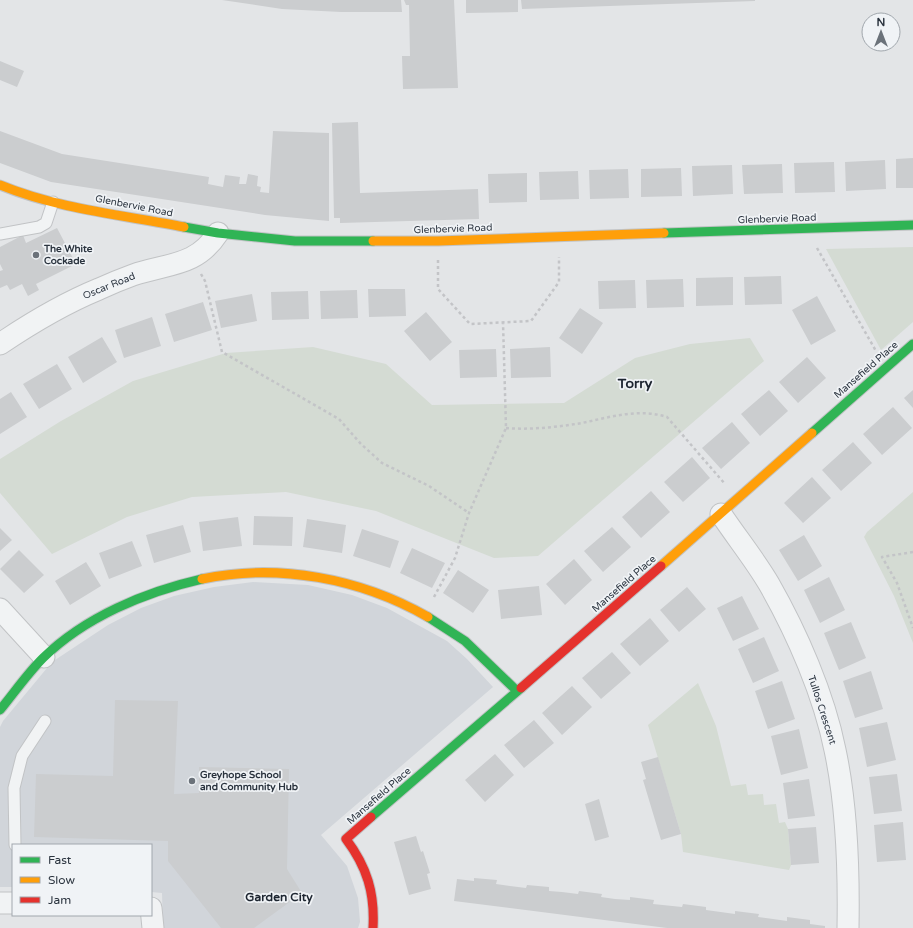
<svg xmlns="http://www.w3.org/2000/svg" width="913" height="928" viewBox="0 0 913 928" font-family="'Varela Round',sans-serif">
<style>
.built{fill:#d1d5da}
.green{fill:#d4dbd3}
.building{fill:#cbcdcf}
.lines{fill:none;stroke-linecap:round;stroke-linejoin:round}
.lane-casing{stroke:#c1c3c5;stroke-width:13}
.street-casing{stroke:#c1c3c5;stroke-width:23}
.fast-casing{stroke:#c1c3c5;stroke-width:11}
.slow-casing{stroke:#c1c3c5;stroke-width:11}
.jam-casing{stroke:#c1c3c5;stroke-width:11}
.path{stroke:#c3c4c7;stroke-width:2.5;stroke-dasharray:3 3;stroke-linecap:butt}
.lane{stroke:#f1f3f4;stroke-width:11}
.street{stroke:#f1f3f4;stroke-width:21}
.fast{stroke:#30b455;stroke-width:9}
.slow{stroke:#ff9f0a;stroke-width:9}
.jam{stroke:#e5322d;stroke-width:9}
.poi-dot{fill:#6b727a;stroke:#f0f3f6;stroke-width:1.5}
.labels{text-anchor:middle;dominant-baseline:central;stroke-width:3.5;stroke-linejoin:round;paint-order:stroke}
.street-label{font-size:10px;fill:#2b343f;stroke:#f0f3f6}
.poi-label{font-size:10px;font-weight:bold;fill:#2b343f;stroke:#f0f3f6;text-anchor:start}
.quarter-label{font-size:12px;font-weight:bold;fill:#1d2530;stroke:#f0f3f6}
.district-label{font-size:14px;font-weight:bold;fill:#1d2530;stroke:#f0f3f6}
</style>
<rect width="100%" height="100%" fill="#e3e5e7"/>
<path class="built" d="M253,582L308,585L352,595L387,608L447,641L467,659L493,687L321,835L347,866L358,898L360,922L358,928H163L162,893L151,892V845H13V887H0V727L3,721L52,662L108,625L141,608L174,596L214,587Z"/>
<path class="green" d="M913,247V322L881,350L826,249Z
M750,338L764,361L538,556L494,558L376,511L286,492L192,497L127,517L52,554L0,493V459L61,421L133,381L226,353L313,347L386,364L432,405L564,403L635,358L690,344Z
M913,492V643L894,596L864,537L867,532Z
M698,683L716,726L731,786L746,784L748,795L763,794L764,805L776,804L779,823L785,822L788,829L791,865L789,870L683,852L681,834L648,725Z"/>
<path class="building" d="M222,0H401L402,12H341L282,9Z
M404,0H454L458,88L403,89L402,56H410L409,5H406Z
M466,0H518V12L466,13Z
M521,0H755V1L522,9Z
M0,61L24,71L17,87L0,80Z
M358,122L360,193L478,189L479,219L340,223V218H334L332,123Z
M0,131L62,154L209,177L208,184L223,187L225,175L240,177L239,184H246L248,174L258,176L257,186L261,187L260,192L269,193L273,131L329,133V221L265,215L51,182L0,163Z
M913,158V188H896V159Z
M885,160L886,189L846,191L845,162Z
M834,162L835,192L795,193L794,163Z
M782,164L783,193L744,194L742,165Z
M732,165L733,194L693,196L692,166Z
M681,168L682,196L641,197V169Z
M628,169L629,198L590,199L589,170Z
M578,171L579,199L540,200L539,172Z
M527,173V202L489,203L488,174Z
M57,228L76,264L36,284L39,290L28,296L22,284L10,290L7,285L0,288V271L3,270L0,264V247L23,235L26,243Z
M781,276L782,304L745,305L744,277Z
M733,277V305L696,306V278Z
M683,279L684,307L647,308L646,280Z
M635,280L636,308L599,309L598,281Z
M368,289H405L406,316L369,317Z
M357,290L358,318L321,319L320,291Z
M308,291L309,319L272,320L271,292Z
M252,294L257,321L221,328L215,301Z
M817,296L836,331L811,345L792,310Z
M203,302L212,330L174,342L165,314Z
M580,308L603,323L582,354L559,338Z
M426,312L452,342L430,361L404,331Z
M152,317L161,346L124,358L115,330Z
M102,337L117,362L83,383L68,357Z
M550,347L551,377L511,378L510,349Z
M496,349L497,377L460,378L459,350Z
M807,357L826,378L798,403L779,382Z
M57,364L72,389L39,409L23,384Z
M769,390L788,411L760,436L741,414Z
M913,390V408L904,398Z
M11,392L27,417L0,434V399Z
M893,407L912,428L882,455L863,434Z
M732,422L750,443L721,469L702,448Z
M853,442L872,463L841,491L822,470Z
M692,457L710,478L683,502L664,482Z
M812,477L831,498L803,523L784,503Z
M651,491L670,512L641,538L622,517Z
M254,516L293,517L292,546L253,545Z
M238,517L242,546L203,551L199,522Z
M307,519L346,525L342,553L303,547Z
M183,525L191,552L154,563L146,535Z
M612,527L631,547L603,572L584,551Z
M0,528L12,540L0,551Z
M362,529L399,541L390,568L353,556Z
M804,535L822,566L798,581L779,550Z
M132,541L142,566L109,579L99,553Z
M412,548L445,563L432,588L400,573Z
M19,550L44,575L24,593L0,569Z
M574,559L592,580L565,605L546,584Z
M86,562L101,586L70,605L55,581Z
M458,570L489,590L473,613L443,593Z
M829,577L845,610L820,623L804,590Z
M539,586L542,615L501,619L498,590Z
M687,587L706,609L679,632L660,610Z
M742,596L759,629L733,641L717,608Z
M650,618L669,641L640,666L620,644Z
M851,622L866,658L839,670L824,633Z
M764,637L779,671L753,683L738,649Z
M612,652L631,673L601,699L582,678Z
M871,671L883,709L855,718L843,681Z
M782,681L795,719L768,729L755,691Z
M572,686L592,707L562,735L542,713Z
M115,700L178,701L174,794L199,793V767L289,769L287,869L302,893L254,928H221L168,861V841L34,837L36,774L113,776Z
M534,720L554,743L524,768L504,745Z
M887,722L896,760L867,767L859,728Z
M799,729L808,768L781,775L771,736Z
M495,754L514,775L485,802L465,780Z
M658,757L681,834L661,840L643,780L646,779L641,762Z
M897,774L902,811L874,814L869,777Z
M809,779L815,816L788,819L783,783Z
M599,799L609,837L595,841L585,804Z
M903,822L906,860L877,862L874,825Z
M816,827L819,863L791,865L788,829Z
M416,836L421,852L423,851L430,873L427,874L431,889L409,895L394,842Z
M474,878L497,880L496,884L510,886L526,888L527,885L549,887V891L562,892L578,894L579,891L602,894L601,897L615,899L630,900V897L654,900L653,904L682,907L683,904L706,907V910L735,914V911L759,914L758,917L773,919L787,921V917L810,920V924L825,926V928H667L454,901L457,879L474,881Z"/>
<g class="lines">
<g class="lane-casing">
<path id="lane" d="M0,234L39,227L46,223L53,202
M15,845L14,788L22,756L45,721"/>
</g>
<g class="street-casing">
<path id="street" d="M0,344C31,323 65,303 99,289C110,284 122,279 133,275C168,263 196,267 218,233
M721,514C737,538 755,560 769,584C797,633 824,695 835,750C847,806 849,871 848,928
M0,609L44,657
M0,903H13
M151,908L153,928"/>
</g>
<g class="fast-casing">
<path id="fast" d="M184,227L218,233L295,241H373
M664,233L913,225
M812,433L913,344
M428,617L465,641L517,691
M0,710C14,693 27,674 43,658C85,617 145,592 202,579
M371,817L521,688"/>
</g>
<g class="slow-casing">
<path id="slow" d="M0,185C58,209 123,215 184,227
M373,241H438L664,233
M661,566L812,433
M202,579C278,563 360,578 428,617"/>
</g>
<g class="jam-casing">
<path id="jam" d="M521,688L661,566
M371,817L346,839C367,867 375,893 373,928"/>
</g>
<path class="path" d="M817,248L876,351
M438,260V289L470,324L531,321L559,282V257
M201,274L205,281L222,352L339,419L361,444L382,463L429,486L469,513
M506,428C531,430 557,427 582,423C610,417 639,408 667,417L725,484
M913,552L882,557L897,583L913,628
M434,597L455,558L469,513L506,428L503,322"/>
<use href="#lane" class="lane"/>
<use href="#street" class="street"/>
<use href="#fast" class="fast"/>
<use href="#slow" class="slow"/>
<use href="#jam" class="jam"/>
</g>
<g class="poi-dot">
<circle cx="36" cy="255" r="4"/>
<circle cx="192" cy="781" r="4"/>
</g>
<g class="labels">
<g class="street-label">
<text transform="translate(134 206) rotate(11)">Glenbervie Road</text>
<text transform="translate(777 219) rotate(-2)">Glenbervie Road</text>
<text transform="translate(453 229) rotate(-2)">Glenbervie Road</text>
<text transform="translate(109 286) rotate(-22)">Oscar Road</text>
<text transform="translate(866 370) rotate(-41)">Mansefield Place</text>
<text transform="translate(624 584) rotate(-41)">Mansefield Place</text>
<text transform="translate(822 710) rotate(72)">Tullos Crescent</text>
<text transform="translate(379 796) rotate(-41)">Mansefield Place</text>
</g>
<g class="poi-label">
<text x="44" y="249">The White<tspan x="44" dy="12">Cockade</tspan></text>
<text x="200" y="775">Greyhope School<tspan x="200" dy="12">and Community Hub</tspan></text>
</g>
<g class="quarter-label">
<text x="279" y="897">Garden City</text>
</g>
<g class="district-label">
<text x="635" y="383">Torry</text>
</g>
</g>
<rect x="12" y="844" width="140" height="72" fill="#f0f3f6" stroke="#a1a7ad"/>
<rect x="20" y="857" width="20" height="6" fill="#30b455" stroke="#a1a7ad"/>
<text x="48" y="864" font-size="12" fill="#2b343f">Fast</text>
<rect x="20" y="877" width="20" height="6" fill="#ff9f0a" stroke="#a1a7ad"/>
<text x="48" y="884" font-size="12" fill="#2b343f">Slow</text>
<rect x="20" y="897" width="20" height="6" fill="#e5322d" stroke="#a1a7ad"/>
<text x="48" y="904" font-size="12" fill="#2b343f">Jam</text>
<g transform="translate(881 32)"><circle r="19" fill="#f0f3f6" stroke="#a1a7ad"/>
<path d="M0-3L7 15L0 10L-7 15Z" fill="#6b727a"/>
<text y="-6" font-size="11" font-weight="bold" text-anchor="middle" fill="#2b343f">N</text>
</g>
</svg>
